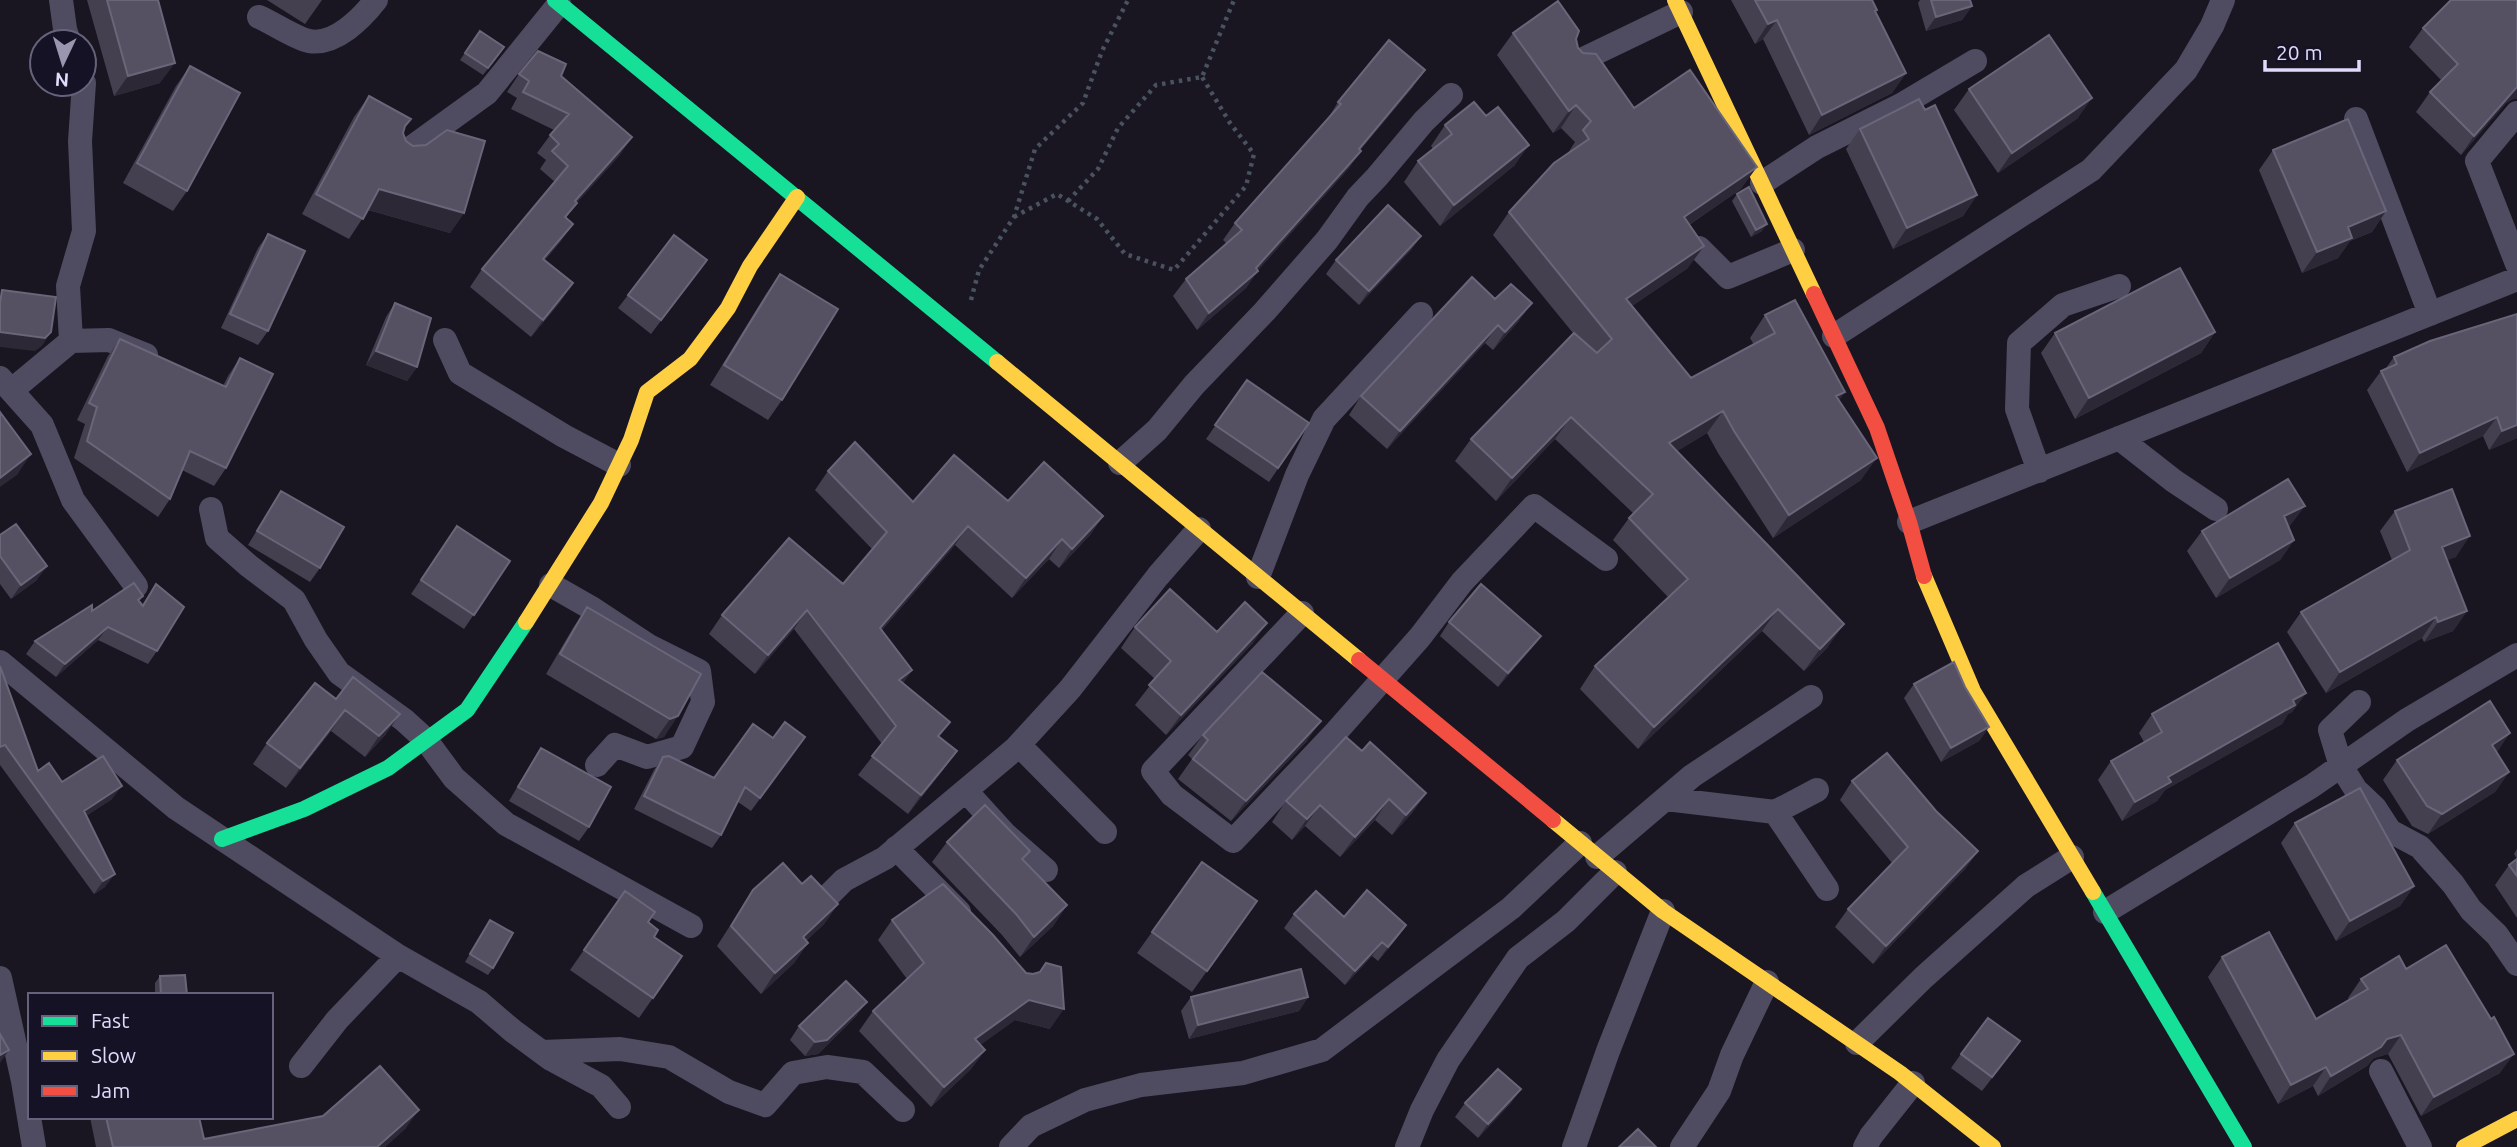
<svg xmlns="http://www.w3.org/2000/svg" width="2517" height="1147" viewBox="0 0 2517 1147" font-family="Ubuntu,sans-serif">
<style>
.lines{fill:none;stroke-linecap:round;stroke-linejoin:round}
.path{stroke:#49525f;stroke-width:4.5;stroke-dasharray:3.5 5;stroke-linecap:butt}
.street{stroke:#4f4c61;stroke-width:24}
.fast{stroke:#16e098;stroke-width:16}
.slow{stroke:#ffcf43;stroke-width:16}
.jam{stroke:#f24e42;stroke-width:16}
.wall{fill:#444050}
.shaded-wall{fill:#2c2836}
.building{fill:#555062;stroke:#6a667a;stroke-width:2}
</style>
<rect width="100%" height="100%" fill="#191622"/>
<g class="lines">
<path class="path" d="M1068,201L1098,169L1118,128L1156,85L1202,77L1234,0
M1014,217L1057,194L1097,219L1125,254L1174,270L1246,186L1254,154L1230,123L1202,77
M971,300L979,270L1014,217L1035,149L1083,103L1102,51L1128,0"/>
<path class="street" d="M61,0L65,29L69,42
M259,17C273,23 295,38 309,41C335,46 362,18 376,0
M1575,63L1681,12
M2517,113L2477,161L2517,264
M2356,119L2430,314
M404,153L487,93L559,4
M1762,183L1817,147L1901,105L1975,61
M1699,248L1728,277L1793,250
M1834,336L2091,170L2186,70L2212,26L2223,0
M445,340L460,373L564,436L619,465
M71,341L68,286L84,231L80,141L84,83
M0,378L42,425L73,500L136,586
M12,390L71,341L109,340L146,355
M2119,438L2174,481L2216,509
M1120,463L1157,430L1194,385L1265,311L1327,240L1358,197L1377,177L1424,121L1451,95
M2039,471L2017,409L2019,343L2063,305L2119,286
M211,509L217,538L249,566L294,600L316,640L339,673L404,720L426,740L454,778L506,824L691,926
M1909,522L2517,279
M1258,577L1297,475L1324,419L1421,314
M551,585L593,609L649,646L699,671L703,702L682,747L647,757L615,745L597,765
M1302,613L1153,771L1172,795L1233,841L1336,732L1420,637L1462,582L1534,506L1606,559
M0,662L176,808L398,956L479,1002L513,1031L551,1059L601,1086L619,1107
M2359,702L2330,730L2341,766L2356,790L2375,808L2390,831L2420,847L2453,884L2471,910L2497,935L2517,964
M1019,745L1105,832
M966,791L1005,834L1046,870
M1666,799L1775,812L1827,889
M1775,812L1817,790
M896,848L959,912
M1597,857L1692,776L1811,697
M827,897L844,880L885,858L1015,749L1070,689L1158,576L1199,529
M2105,912L2312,786L2407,720L2517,655
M0,978L23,1081L34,1147
M1857,1043L1924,977L2026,886L2072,857
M542,1052L620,1049L669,1057L729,1092L765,1105L793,1073L827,1067L863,1072L903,1110
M301,1066L337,1020L398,956
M2381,1071L2420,1147
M1011,1147L1031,1126L1085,1100L1141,1085L1243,1073L1322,1050L1511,908L1580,843
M1407,1147L1422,1110L1448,1060L1518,958L1566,921L1615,872
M1574,1147L1608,1051L1663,911
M1682,1147L1719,1091L1732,1055L1767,982
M1865,1147L1871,1136L1913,1083"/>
<path class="fast" d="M555,0L997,362
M222,839L304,809L388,768L467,710L526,622
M2093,892L2244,1147"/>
<path class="slow" d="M1675,0L1814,294
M997,362L1359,660
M1924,576L1973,691L2093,892
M526,622L601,503L631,440L647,392L690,359L728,308L750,266L797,197
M1553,820L1663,911L1900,1073L1993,1147
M2464,1147L2517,1119"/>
<path class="jam" d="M1814,294L1877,428L1909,522L1924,576
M1359,660L1553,820"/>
</g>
<path class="wall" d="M87,0H158L160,83L114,96Z
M267,0H322L305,24Z
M1731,0H1872L1876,12L1906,73L1892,93L1809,135L1763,39L1755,44Z
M1920,0H1970L1972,6L1962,20L1926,31L1918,3Z
M2423,28L2513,99L2506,103L2461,155L2416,112L2430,92L2441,80L2409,47Z
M480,31L499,55L483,75L460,60Z
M1513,33L1576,39L1578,48L1634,108L1741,189L1689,225L1688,268L1632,306L1691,378L1754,345L1750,338L1765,315L1839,400L1861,480L1773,538L1718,453L1707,433L1677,451L1828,647L1804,671L1762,631L1638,749L1580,689L1595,666L1668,597L1613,540L1629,518L1633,513L1555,439L1496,501L1455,461L1471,439L1573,333L1493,235L1509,212L1568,153L1575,142L1561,128L1553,133L1497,55Z
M190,66L187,191L173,211L123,183L176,86Z
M519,74L561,76L620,155L576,203L566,218L561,241L545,260L561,301L531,337L470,287L482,269L555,182L540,169L546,160L537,153L554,130L511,109L517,98L507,92Z
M1413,87L1360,150L1349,168L1258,270L1246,288L1197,330L1173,296L1186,279L1227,244L1223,240L1235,223L1327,120L1338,102Z
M1969,89L2078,118L1998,173L1954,110Z
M369,96L404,129L403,133L406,141L464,213L450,233L368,210L349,239L302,214L354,117Z
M1925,110L1977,195L1963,216L1893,249L1846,149L1860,129Z
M1445,125L1515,165L1440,226L1404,182L1418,161L1433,149L1431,146Z
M2273,150L2386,211L2372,232L2350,241L2338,258L2302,273L2259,170Z
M1737,194L1762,231L1751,237L1732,201Z
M268,234V331L258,345L221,328L258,248Z
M1421,236L1411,250L1359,305L1326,274L1336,260Z
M707,260L651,334L618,308L628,295Z
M780,274L782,400L768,420L710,385L766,294Z
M1472,277L1519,321L1493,350L1485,343L1387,449L1349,415L1361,396Z
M395,303L417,367L407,381L366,365L386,317Z
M2517,314V438L2489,450L2483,436L2407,472L2367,390L2381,371L2386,368L2394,357Z
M2215,332L2201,353L2075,419L2041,353L2055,333Z
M120,339L223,386L228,376L240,358L226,468L214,486L182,470L170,499L158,517L74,458L85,424L77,420L108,356Z
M1247,380L1309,423L1269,482L1206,439Z
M828,471L913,502L1008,501L1103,516L1090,535L1059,568L1049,559L1012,598L955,545L882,630L912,670L903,683L939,737L957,751L943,770L908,814L858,775L882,744L794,629L755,674L709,634L722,615L843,584L872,549L815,490Z
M281,491L320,568L310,582L248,545L272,505Z
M2395,511L2456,557L2447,560L2467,611L2453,631L2424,642L2422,638L2326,693L2287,632L2301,612L2392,560L2380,531Z
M457,526L510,561L464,629L411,594Z
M2290,526L2289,527L2294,540L2280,560L2216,598L2187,551L2202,531Z
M0,535L37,580L11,599L0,584Z
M156,584L157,651L148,664L98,640L56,677L26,654L35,641L92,611L143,596L139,601L142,605Z
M587,607L701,674L664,737L656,739L546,674L573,628Z
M1449,622L1541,636L1531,649L1498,687L1440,636Z
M1135,627L1217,632L1253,643L1166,735L1135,705L1155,679L1121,648Z
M0,666L38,771L62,782L112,799L86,816L105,887L94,894L0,765Z
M1914,684L1965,687L1989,727L1979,741L1941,762L1904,698Z
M2306,693L2292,712L2288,714L2282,724L2165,790L2157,801L2122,821L2098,780L2111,761L2144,742L2139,733L2152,714Z
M336,699L386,734L365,757L331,731L286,788L253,764L267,743Z
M1203,735L1307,741L1231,821L1178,779L1192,759L1188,755Z
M805,737L751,811L738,802L721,835L712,848L634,809L654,770L663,757L714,778L773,738Z
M541,748L589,827L579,841L509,801L532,762Z
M1362,751L1426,793L1412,813L1392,835L1375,820L1340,857L1305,826L1292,840L1272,822L1286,801Z
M2497,752L2509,772L2495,792L2428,834L2412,826L2383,780L2397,760Z
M1852,781L1936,811L1978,851L1965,869L1873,964L1835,927L1848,909L1892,863L1840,800Z
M2295,823L2414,886L2400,906L2336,941L2281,843Z
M947,842L1024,860L1067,905L1053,926L1020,957L1002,935L932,862Z
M2517,849V859L2514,854Z
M2517,859V918L2495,885L2509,865Z
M1202,862L1257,901L1192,992L1137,953Z
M802,884L838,904L824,924L806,941L808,943L794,963L761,994L717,946L753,890Z
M625,891L648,922L654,937L682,956L639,1018L570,970Z
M1294,914L1344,917L1406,925L1397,938L1378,961L1372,956L1345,985L1284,928Z
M490,920L493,968L488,975L465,962Z
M892,920L1050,1029L1015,1020L980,1045L985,1050L971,1069L931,1107L859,1031L873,1011L907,979L878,940Z
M2222,957L2316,1019L2349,1000L2348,998L2361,979L2406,969L2500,1073L2421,1116L2388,1054L2374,1058L2367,1066L2318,1096L2313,1086L2278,1104L2208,977Z
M160,976L187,995H155V983Z
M1191,997H1308L1299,1011L1189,1039L1181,1011Z
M857,1015L818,1054L805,1056L790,1040L799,1026Z
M1961,1054L2010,1055L1982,1091L1951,1068Z
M1465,1103H1511L1478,1138L1455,1117Z
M90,1117H199L204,1139L406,1128L385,1147H96Z"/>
<path class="shaded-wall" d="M1972,6L1962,20L1926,31L1936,17Z
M1777,20L1763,39L1755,44L1768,24Z
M175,63L160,83L114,96L128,76Z
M1425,70L1413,87L1347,166L1359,149Z
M1906,73L1892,93L1809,135L1822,115Z
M2517,87V99H2513L2506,103L2461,155L2474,136Z
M2092,98L2078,118L1998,173L2012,153Z
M1576,105L1561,128L1553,133L1569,111Z
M632,137L620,155L576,204L553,234L575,201Z
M1529,145L1515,165L1440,226L1454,205Z
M1361,151L1349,168L1254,275L1258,271L1246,288L1197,330L1209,313L1256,268Z
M1757,167L1741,189L1668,239L1684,217Z
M379,189L464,213L450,233L365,209Z
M1977,195L1963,216L1893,249L1907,228Z
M2386,211L2372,232L2350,241L2338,258L2302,273L2317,252L2348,227Z
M573,224L561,241L531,276L543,259Z
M1767,224L1762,231L1751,237L1756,230Z
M1421,236L1411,250L1359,305L1369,291Z
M1704,246L1688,268L1610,321L1626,299Z
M573,283L561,301L531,337L543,320Z
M1532,303L1519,321L1493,350L1505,332Z
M1498,325L1485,343L1387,449L1400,431Z
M0,332H51L42,346L35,351L0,347Z
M2215,332L2201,353L2075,419L2089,398Z
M376,351L417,367L407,381L366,365Z
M1845,392L1830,414L1836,396Z
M1723,411L1707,433L1653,466L1669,443Z
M1571,417L1555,439L1496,501L1512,478Z
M2497,417L2483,436L2407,472L2420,453Z
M2517,425V438L2489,450L2502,431Z
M31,454L17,475L0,487V478Z
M1877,458L1861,480L1773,538L1789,515Z
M2305,506L2290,526L2270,536L2284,516Z
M1103,516L1090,535L1059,568L1072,549Z
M968,526L955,545L867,647L880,628Z
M2470,536L2456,557L2428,568L2442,547Z
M1062,539L1049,559L1012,598L1026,578Z
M2294,540L2280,560L2216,598L2230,578Z
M47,566L37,580L11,599L21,585Z
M1778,609L1762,631L1638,749L1654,727Z
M807,610L794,629L755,674L768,655Z
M2467,611L2453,631L2424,642L2438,622Z
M2436,617L2422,638L2326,693L2340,672Z
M1267,623L1253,643L1166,735L1181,715Z
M1844,624L1828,647L1804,671L1820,649Z
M108,627L98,640L56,677L65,664Z
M1541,636L1531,649L1498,687L1508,673Z
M912,670L899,689V680Z
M2306,693L2292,712L2288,714L2282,724L2165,790L2157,801L2122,821L2135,802L2168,777Z
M345,710L331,731L286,788L300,768Z
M400,714L386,734L365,757L379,736Z
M678,716L664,737L656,739L670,719Z
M1321,721L1307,741L1231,821L1246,801Z
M1989,727L1979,741L1941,762L1951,748Z
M2510,733L2496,754L2492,745Z
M957,751L943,770L908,814L921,795Z
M2509,772L2495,792L2428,834L2442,814Z
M122,786L112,799L74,824L84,811Z
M1426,793L1412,813L1392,835L1406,815Z
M1389,799L1375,820L1340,857L1355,837Z
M1320,805L1305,826L1292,840L1307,819Z
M1978,851L1965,869L1873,964L1886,946Z
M115,874L105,887L94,894L103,881Z
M2414,886L2400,906L2336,941L2350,921Z
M838,904L824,924L789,957L803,937Z
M1067,905L1053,926L1020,957L1034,937Z
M1406,925L1397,938L1378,961L1388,947Z
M1382,942L1372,956L1345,985L1355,971Z
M808,943L794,963L761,994L775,973Z
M1308,997L1299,1011L1189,1039L1198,1025Z
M1029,1000L1064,1009L1050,1029L1015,1020L961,1059L975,1039Z
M867,1002L857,1015L818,1054L805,1056L815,1042Z
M2401,1035L2388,1054L2374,1058L2367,1066L2318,1096L2331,1076L2387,1039Z
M9,1050L0,1063V1055Z
M985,1050L971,1069L931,1107L944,1087Z
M2514,1054L2500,1073L2421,1116L2434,1097Z
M2326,1067L2313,1086L2278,1104L2291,1085Z
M1521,1089L1511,1103L1478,1138L1488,1124Z
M419,1110L406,1128L385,1147H377Z"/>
<path class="building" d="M107,0H158L175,63L128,76Z
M1755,0H1872L1877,10L1875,11L1906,73L1822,115L1777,20L1768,24Z
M1931,0H1970L1972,6L1936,17Z
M2451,0H2517V87L2474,136L2430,92L2458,64L2423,28Z
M1558,1L1579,31L1576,39L1578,48L1583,53L1596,54L1634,108L1690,70L1757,167L1684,217L1704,246L1626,299L1691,378L1775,333L1765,315L1795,300L1845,392L1836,396L1877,458L1789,515L1734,431L1723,411L1669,443L1844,624L1820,649L1778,609L1654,727L1595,666L1688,579L1629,518L1653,494L1571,417L1512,478L1471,439L1574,333L1597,353L1612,339L1509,212L1554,163L1589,139L1583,130L1591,121L1576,105L1569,111L1513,33Z
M480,31L504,47L488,68L465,53Z
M2049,35L2092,98L2012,153L1969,89Z
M1389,40L1425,70L1359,149L1361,151L1256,268L1258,271L1209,313L1186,279L1242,230L1235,223L1341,104L1338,102Z
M538,51L566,64L561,76L632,137L575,201L577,203L565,217L573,224L543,259L573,283L543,320L482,269L568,166L552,151L559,144L550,135L569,114L523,92L529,81L519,74Z
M190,66L240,93L187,191L137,163Z
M369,96L411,119L405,126L403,133L406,141L413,146L426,145L447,130L485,141L464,213L379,189L363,219L316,194Z
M1919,99L1925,110L1935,105L1977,195L1907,228L1860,129Z
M1474,102L1486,116L1498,107L1529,145L1454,205L1418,161L1452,134L1445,125Z
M2348,119L2386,211L2348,227L2352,238L2317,252L2273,150Z
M1749,187L1767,224L1756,230L1737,194Z
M1388,205L1421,236L1369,291L1336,260Z
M268,234L305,251L268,331L230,314Z
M674,235L707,260L661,320L628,295Z
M2180,268L2215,332L2089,398L2055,333Z
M780,274L838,309L782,400L724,365Z
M1472,277L1495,299L1511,284L1532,303L1505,332L1498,325L1400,431L1361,396Z
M2,290L56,297L51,332L45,338L0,332V303Z
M395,303L431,318L417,367L376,351Z
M2517,314V425L2502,431L2497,417L2420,453L2381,371L2397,364L2394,357L2430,341Z
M120,339L226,387L240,358L273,374L226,468L190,451L170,499L87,441L97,407L89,403Z
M1247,380L1309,423L1278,468L1215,425Z
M0,412L31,454L0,478Z
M855,442L913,502L954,455L1008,501L1044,462L1103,516L1072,549L1062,539L1026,578L968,526L880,628L912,670L899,680L950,722L938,736L957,751L921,795L872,756L896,726L807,610L768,655L722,615L789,538L843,584L887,532L828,471Z
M2288,479L2305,506L2284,516L2294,540L2230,578L2202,531Z
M2452,489L2470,536L2442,547L2467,611L2438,622L2436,617L2340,672L2301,612L2410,550L2395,511Z
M281,491L344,527L320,568L257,531Z
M16,524L47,566L21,585L0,556V535Z
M457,526L510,561L474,615L421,580Z
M134,583L143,596L138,600L143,606L156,584L184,607L157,651L108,627L65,664L35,641L92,605V611Z
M1481,584L1541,636L1508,673L1449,622Z
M1170,589L1217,632L1245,602L1267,623L1181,715L1149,685L1171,661L1135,627Z
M587,607L701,674L678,716L670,719L560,654Z
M2278,643L2306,693L2293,700L2295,705L2168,777L2171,782L2135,802L2111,761L2162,732L2152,714Z
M1954,662L1965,687L1989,727L1951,748L1914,684Z
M0,666L38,771L49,763L62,782L103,756L122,786L84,811L115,874L103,881L5,745L0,747Z
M1262,672L1321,721L1246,801L1193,759L1208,740L1203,735Z
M353,677L400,714L379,736L345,710L300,768L267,743L315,683L336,699Z
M2490,701L2510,733L2492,745L2509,772L2442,814L2427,806L2397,760Z
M785,722L805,737L760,798L745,787L721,835L644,796L663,757L669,756L714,778L753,724L773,738Z
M1346,737L1362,751L1370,742L1426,793L1406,815L1389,799L1355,837L1320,805L1307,819L1286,801Z
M541,748L611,787L589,827L518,787Z
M1887,753L1936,811L1978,851L1886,946L1848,909L1908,847L1852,781Z
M2360,788L2414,886L2350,921L2295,823Z
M985,805L1030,851L1022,859L1067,905L1034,937L1016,914L947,842Z
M2517,859V876L2509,865Z
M1202,862L1257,901L1207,971L1152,932Z
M783,863L802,884L811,876L838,904L803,937L808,943L775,973L731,926L753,890Z
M943,884L993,935L1026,973L1033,974L1040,972L1046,963L1061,967L1064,1009L1029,1000L975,1039L985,1050L944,1087L873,1011L924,963L892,920Z
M1367,890L1406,925L1388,947L1382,942L1355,971L1294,914L1316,891L1344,917Z
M625,891L655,912L648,922L658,930L654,937L682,956L653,998L584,950Z
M490,920L513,933L493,968L470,954Z
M2269,932L2316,1019L2368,989L2361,979L2399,956L2406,969L2446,945L2491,1019L2494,1017L2514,1054L2434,1097L2401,1035L2387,1039L2381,1047L2331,1076L2326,1067L2291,1085L2222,957Z
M1301,969L1308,997L1198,1025L1191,997Z
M185,975L187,995H161L160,976Z
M846,981L867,1002L827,1040L815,1042L799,1026Z
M1988,1018L2020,1041L1992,1077L1961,1054Z
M0,1034L9,1050L0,1055Z
M380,1066L419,1110L377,1147H113L106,1117H199L204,1139L323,1116Z
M1498,1069L1521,1089L1488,1124L1465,1103Z
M1638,1129L1656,1147H1619Z"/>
<rect x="28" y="993" width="245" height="126" fill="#161226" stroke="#67627b" stroke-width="2"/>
<rect x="42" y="1016" width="35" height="10" fill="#16e098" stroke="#67627b" stroke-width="2"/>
<text x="91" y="1028" font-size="21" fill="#e0dbfb">Fast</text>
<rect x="42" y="1051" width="35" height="10" fill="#ffcf43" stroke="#67627b" stroke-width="2"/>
<text x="91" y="1063" font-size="21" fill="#e0dbfb">Slow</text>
<rect x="42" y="1086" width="35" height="10" fill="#f24e42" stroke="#67627b" stroke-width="2"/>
<text x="91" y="1098" font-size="21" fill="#e0dbfb">Jam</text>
<g transform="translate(63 63) rotate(184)"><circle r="33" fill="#161226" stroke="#67627b" stroke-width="2"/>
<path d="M0-5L12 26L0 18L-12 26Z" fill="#9a96af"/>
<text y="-10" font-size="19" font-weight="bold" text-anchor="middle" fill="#e0dbfb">N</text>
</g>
<path d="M2265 60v10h94v-10" fill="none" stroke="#e0dbfb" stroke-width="3.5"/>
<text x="2276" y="60" font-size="21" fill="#e0dbfb" stroke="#161226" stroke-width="5" paint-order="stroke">20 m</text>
</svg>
